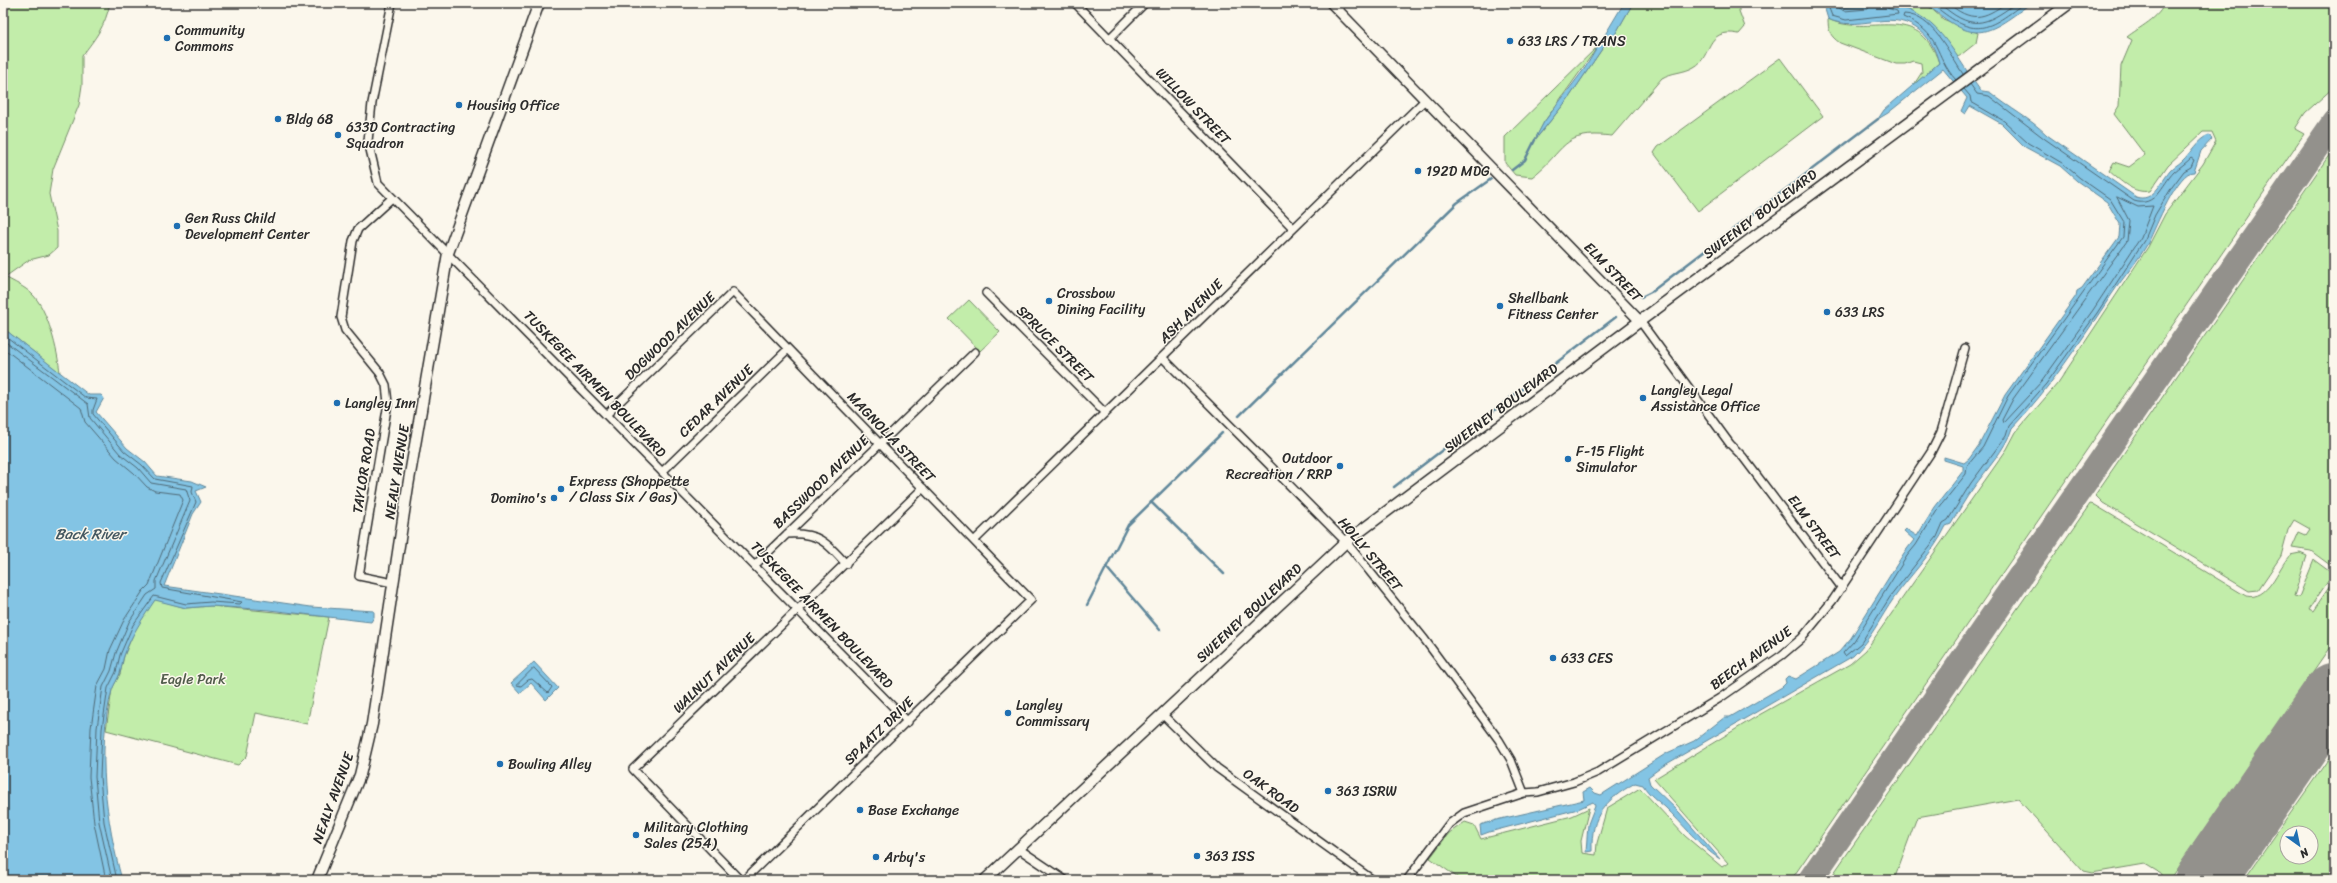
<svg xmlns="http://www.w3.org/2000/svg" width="2337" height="883" viewBox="0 0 2337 883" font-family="Sriracha,sans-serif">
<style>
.green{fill:#c2edaa;stroke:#768c6a;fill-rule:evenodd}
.water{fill:#83c4e4;stroke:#60879a}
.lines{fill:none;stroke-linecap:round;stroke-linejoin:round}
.shore{stroke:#4e6875;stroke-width:1}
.stream{stroke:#60879a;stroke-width:2.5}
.taxiway{stroke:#93918c;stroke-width:25}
.runway{stroke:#93918c;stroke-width:61}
.minor-casing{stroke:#2b2b2b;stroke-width:10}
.tertiary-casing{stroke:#2b2b2b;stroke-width:12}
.secondary-casing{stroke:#2b2b2b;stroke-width:13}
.minor{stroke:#fbf7ec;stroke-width:7}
.tertiary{stroke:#fbf7ec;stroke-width:9}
.secondary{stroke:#fbf7ec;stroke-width:10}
.poi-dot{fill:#1f6fb2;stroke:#fbf7ec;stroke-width:1.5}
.labels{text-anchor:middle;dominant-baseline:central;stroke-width:3;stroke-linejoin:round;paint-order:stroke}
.poi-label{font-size:14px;fill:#2b2b2b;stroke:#fbf7ec;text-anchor:start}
.street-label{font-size:14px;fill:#2b2b2b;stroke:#fbf7ec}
.park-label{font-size:14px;fill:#515c4b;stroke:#fbf7ec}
.water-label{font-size:15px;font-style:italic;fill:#455962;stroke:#fbf7ec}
</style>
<rect width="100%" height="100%" fill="#fbf7ec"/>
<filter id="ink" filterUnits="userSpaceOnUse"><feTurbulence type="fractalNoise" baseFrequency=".025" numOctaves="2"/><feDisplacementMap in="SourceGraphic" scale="8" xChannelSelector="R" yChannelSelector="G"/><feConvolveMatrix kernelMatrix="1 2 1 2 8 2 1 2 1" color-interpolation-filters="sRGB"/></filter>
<g filter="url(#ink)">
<path class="green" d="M3,3H110C105,27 96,37 82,56V85L79,105L53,169L49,194L57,231V248L49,255L29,260L5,277C14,282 25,287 32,294C48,309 58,352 60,373L3,328Z
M1633,3H1739V11L1745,27L1739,34C1704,27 1713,57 1694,67C1684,73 1672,72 1662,78L1612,136C1560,130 1566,151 1532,177L1515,175L1505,163V137L1599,45L1544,122L1535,140L1568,99L1602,49L1613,38Z
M1840,3H1877L1844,7Z
M1883,3H1925L1943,19L1978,33L1976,43L1957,58L1950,47L1913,12Z
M2164,3H2334V87L2305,113L2295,129L2304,134L1791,880H1461L1430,858L1449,833L1465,822L1474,825L1481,839L1572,816L1589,808L1581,841L1582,853L1596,855L1597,843L1607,808L1640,788L1685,836L1722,867L1728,863L1654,779L1759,715L1850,664L1866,650L2007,449L2016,432L2058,383L2148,247L2165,214L2203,164L2216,141L2212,132H2203L2168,165L2150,191C2133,194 2121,181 2109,171L2114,162L2129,167L2145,155L2114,114L2119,106L2121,66L2132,40L2127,37C2138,28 2161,17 2164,3Z
M1828,19C1869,39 1918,0 1939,63L1913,86L1922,72L1921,63L1913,61L1905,64H1896L1840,43C1830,36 1828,31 1828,19Z
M1780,58L1823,116L1698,211L1654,153L1658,147Z
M2334,148V568L2311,551L2292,548L2299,532L2306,535L2310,529L2294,520L2288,530L2281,556L2258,590L2249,591L2103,503L2095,495Z
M969,300L1000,332L980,351L949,319Z
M2090,504L2095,505L2246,596C2269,601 2277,569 2290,555L2300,553L2307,556L2294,596L2299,597L2314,560L2333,574L2309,609L2313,611L2334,580V641L2169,880H2164L2160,873L2145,864L2092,873L2083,871L2018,799L1917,817L1894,880H1829Z
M155,599L186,608L211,606L329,617L307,724L256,713L247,756L238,765L106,730L112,689L120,674L124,656L136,627Z
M2334,751V874L2324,880H2244ZM2287,833H2311V857H2287Z"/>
<path class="water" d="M1624,3H1633L1613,38L1602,49L1568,99L1534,141L1544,122L1585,68Z
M1823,3H1840L1844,7C1857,7 1871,1 1884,3C1939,12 1950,49 1980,90C1983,92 1989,91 1991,93C2009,108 2031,119 2047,135L2136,197C2153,203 2161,182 2170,171C2173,167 2178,165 2182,161C2191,153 2197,139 2209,135L2212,139L2201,151L2194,172C2178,170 2155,229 2149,241C2139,260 2124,276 2112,294C2081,341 2051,387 2012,428C2006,449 1986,470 1974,487C1965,499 1958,512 1951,524L1946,526C1934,552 1911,574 1894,598C1880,618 1871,639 1853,656L1663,766L1648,777L1650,784L1679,812L1720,859C1700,847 1683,824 1665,807C1657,800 1649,795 1643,785L1635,783C1605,801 1591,814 1592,851L1586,852L1588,824L1595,806L1593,802L1578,809L1489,832L1481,835L1480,825L1496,820L1584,800L1583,792L1590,788L1595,793L1601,795L1667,753L1694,741L1725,717H1730L1782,687L1786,683L1785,679L1788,676L1796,679L1839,652L1851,638L1904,553L1914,540L1904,531L1906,529L1917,536L1935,507L1963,471V466L1944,460V457L1964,463L1969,459L1979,445L2005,395L2076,296L2077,291L2082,288L2119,237L2120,224L2107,202L2077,181L2060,166L2025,147L2002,124L1970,106L1965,114L1961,111L1967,98L1943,69L1888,113L1878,119L1884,110L1939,63C1935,48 1929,36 1916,28C1889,9 1857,33 1828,19Z
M1925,3H2031C1983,39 1974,44 1925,3Z
M3,328L89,395H101L104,398L96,412L127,448L145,462L157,476L192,481L206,487L196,491L201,502L193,514L164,586L311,607L374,611V617L371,622L269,610L211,606L186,608L155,600C143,618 131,635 124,656C122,661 122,668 120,673C118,679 114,684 112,690C96,750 106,821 122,880H3Z
M534,662L558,688L546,700L531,683L520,693L511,683Z"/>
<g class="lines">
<path class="shore" d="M1827,3L1832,16L1846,20L1898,14L1897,11L1887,8L1885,3
M1837,3L1838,7L1844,11L1868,9L1871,3
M1931,3C1973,38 1984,34 2024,3
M1939,3C1971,31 1984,27 2016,3
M1948,3C1971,23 1984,19 2006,3
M1956,80C1933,55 1942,33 1903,17L1904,14C1933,15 1949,54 1963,74
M1964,89L1970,96L1971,102L2004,121L2028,143L2062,163L2080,178L2110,199L2124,222L2123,237L2008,396L1983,447L1967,466L1966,474L1938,509L1916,545L1907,556L1854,641L1843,653L1845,656L1861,643L1890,597L1937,537L1943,523L1948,520L1971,483L2006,436L2009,426L2046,384L2097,313L2145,239L2155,215L2172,187L2184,171L2191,167L2194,160L2191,158C2186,163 2180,167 2174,172C2162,184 2156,208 2134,201L2045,139L1989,96L1977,94L1970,84
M2117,197L2138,207L2153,206L2141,237L2093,310L2042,381L2003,423L2002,420L2013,399L2127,241L2129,221Z
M3,334L86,398L97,399L93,410V414L124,451L142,465L155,479L193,486L192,492L196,502L161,583L162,588L242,602L240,604L211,602L186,604L154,596L133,625L120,655L116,672L108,688L102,729L100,777L104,822L117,880
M3,340L88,404L90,418L120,454L138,468L151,483L186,489L190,501L156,581V589L147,595L129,622L116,653L111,671L103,687L97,728L95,777L99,822L112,880
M3,348L81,408L85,422L116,458L134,473L147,487L155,491L180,494L183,500L149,585L143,591L124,620L110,650L106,669L97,686L91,728L89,777L94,823L106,880
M534,668L552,687L548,693L532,679L528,680L521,686L517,685Z"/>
<path class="stream" d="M1512,170L1525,160L1535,140
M1641,297L1651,292L1878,119
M1239,416L1457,203L1491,179
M1394,487L1616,317
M1151,502L1224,574
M1106,567L1160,630
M1087,605L1128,525L1222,433"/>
<path class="taxiway" d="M1810,880L2334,122"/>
<path class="runway" d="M2205,880L2334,693"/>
<g class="minor-casing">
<path id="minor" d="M392,3L372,103L368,141L378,183L908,722
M1075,3L1293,228
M1109,39L1145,3
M392,198L358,229L353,241L341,317L345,330L380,373L386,385L388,403L359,576L393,583
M986,293L1105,413
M1640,321L1730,444L1743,457L1842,588
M1163,358L1346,542L1425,640L1499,740L1511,760L1524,793
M607,414L733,292L1031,600L744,880
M662,472L788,349
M787,534C817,532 827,542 846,564
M975,540L1425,100
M755,565L975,352
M1162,714L1217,768L1373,880
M1019,849L1065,880
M740,880L633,769L923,488
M1407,880L1449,824L1464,813L1524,793L1538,792L1574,782L1598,772L1720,698L1782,655L1802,638L1833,600L1931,452L1941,432L1965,348"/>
</g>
<g class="tertiary-casing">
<path id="tertiary" d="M1331,3L1640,321"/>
</g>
<g class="secondary-casing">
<path id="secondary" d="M317,880L360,775L372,724L408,486L448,253L539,3
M985,880L1346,542L1640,321L2070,3"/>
</g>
<use href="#minor" class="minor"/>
<use href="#tertiary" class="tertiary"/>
<use href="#secondary" class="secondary"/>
</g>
</g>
<g class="poi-dot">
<circle cx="167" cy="38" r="4"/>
<circle cx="1510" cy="41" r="4"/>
<circle cx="459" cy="105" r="4"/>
<circle cx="278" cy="119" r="4"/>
<circle cx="338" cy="135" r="4"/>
<circle cx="1418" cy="171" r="4"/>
<circle cx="177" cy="226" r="4"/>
<circle cx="1049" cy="301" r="4"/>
<circle cx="1500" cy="306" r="4"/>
<circle cx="1827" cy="312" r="4"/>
<circle cx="1643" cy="398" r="4"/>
<circle cx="337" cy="403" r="4"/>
<circle cx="1568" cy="459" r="4"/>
<circle cx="1340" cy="466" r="4"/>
<circle cx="561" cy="489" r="4"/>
<circle cx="554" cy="498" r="4"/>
<circle cx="1553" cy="658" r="4"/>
<circle cx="1008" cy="713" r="4"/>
<circle cx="500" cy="764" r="4"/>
<circle cx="1328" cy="791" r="4"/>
<circle cx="860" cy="810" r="4"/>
<circle cx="636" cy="835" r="4"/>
<circle cx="1197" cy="856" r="4"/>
<circle cx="876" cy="857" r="4"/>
</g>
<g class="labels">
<g class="poi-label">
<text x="175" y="30">Community<tspan x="175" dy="16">Commons</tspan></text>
<text x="1518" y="41">633 LRS / TRANS</text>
<text x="467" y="105">Housing Office</text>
<text x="286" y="119">Bldg 68</text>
<text x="346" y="127">633D Contracting<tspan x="346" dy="16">Squadron</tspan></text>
<text x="1426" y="171">192D MDG</text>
<text x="185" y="218">Gen Russ Child<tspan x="185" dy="16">Development Center</tspan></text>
<text x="1057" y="293">Crossbow<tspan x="1057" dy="16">Dining Facility</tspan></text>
<text x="1508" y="298">Shellbank<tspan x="1508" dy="16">Fitness Center</tspan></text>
<text x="1835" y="312">633 LRS</text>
<text x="1651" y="390">Langley Legal<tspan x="1651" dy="16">Assistance Office</tspan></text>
<text x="345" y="403">Langley Inn</text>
<text x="1576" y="451">F-15 Flight<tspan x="1576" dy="16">Simulator</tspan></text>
<text x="1332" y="458" text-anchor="end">Outdoor<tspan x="1332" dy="16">Recreation / RRP</tspan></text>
<text x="569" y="481">Express (Shoppette<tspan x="569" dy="16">/ Class Six / Gas)</tspan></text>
<text x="546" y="498" text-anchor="end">Domino's</text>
<text x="1561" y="658">633 CES</text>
<text x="1016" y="705">Langley<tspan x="1016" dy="16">Commissary</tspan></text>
<text x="508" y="764">Bowling Alley</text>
<text x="1336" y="791">363 ISRW</text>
<text x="868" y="810">Base Exchange</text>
<text x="644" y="827">Military Clothing<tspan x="644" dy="16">Sales (254)</tspan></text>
<text x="1205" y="856">363 ISS</text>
<text x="884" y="857">Arby's</text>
</g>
<g class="street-label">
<text transform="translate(1193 106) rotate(46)">WILLOW STREET</text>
<text transform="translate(1760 214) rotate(-37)">SWEENEY BOULEVARD</text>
<text transform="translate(1613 272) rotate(46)">ELM STREET</text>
<text transform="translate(1191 311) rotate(-45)">ASH AVENUE</text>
<text transform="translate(670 336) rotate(-44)">DOGWOOD AVENUE</text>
<text transform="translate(1055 344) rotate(45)">SPRUCE STREET</text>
<text transform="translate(595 384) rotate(46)">TUSKEGEE AIRMEN BOULEVARD</text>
<text transform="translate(716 401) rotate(-44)">CEDAR AVENUE</text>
<text transform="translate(1501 408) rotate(-37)">SWEENEY BOULEVARD</text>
<text transform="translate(891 437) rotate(46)">MAGNOLIA STREET</text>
<text transform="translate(364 471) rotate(-81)">TAYLOR ROAD</text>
<text transform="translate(397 472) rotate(-81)">NEALY AVENUE</text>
<text transform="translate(821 482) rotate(-44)">BASSWOOD AVENUE</text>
<text transform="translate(1814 527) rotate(53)">ELM STREET</text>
<text transform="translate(1370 554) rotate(50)">HOLLY STREET</text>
<text transform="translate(1249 613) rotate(-43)">SWEENEY BOULEVARD</text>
<text transform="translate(822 615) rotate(46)">TUSKEGEE AIRMEN BOULEVARD</text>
<text transform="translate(1751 658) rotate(-36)">BEECH AVENUE</text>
<text transform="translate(714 673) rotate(-44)">WALNUT AVENUE</text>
<text transform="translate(879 731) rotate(-44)">SPAATZ DRIVE</text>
<text transform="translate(1271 791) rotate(36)">OAK ROAD</text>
<text transform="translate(333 798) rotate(-70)">NEALY AVENUE</text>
</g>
<g class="park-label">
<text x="193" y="679">Eagle Park</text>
</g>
<g class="water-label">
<text x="90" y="534">Back River</text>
</g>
</g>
<rect width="2337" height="883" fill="none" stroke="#fbf7ec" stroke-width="16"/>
<rect x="8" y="8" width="2321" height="867" fill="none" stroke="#2b2b2b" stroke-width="1.5" filter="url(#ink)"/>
<g transform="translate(2299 845) rotate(147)"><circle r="19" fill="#fbf7ec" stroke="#a8a59f"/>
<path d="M0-3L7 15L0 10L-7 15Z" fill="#1f6fb2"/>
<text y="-6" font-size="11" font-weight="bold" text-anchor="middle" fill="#2b2b2b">N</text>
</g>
</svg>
